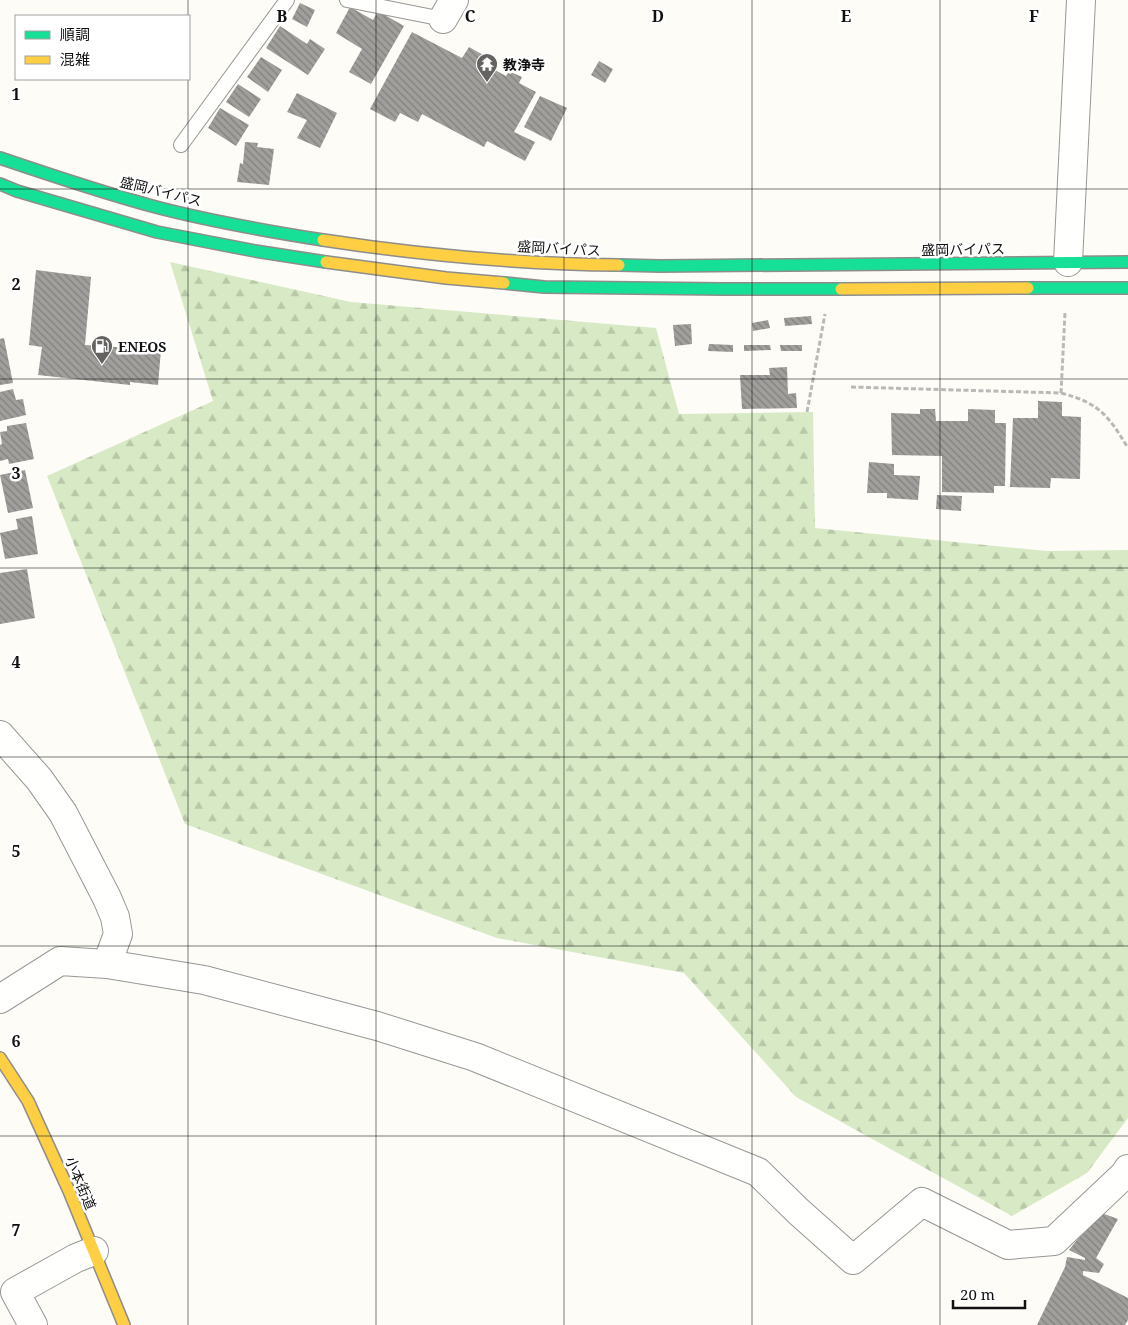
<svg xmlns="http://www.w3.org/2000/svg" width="1128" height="1325" viewBox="0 0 1128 1325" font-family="'Noto Serif','Noto Sans JP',serif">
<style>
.forest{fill:url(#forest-firs)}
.building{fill:url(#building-back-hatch)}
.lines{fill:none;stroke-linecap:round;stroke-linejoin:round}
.lane-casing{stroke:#979795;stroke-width:16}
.street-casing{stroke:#979795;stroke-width:30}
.fast-casing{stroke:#8e8d8b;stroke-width:14}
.slow-casing{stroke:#8e8d8b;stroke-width:14}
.path{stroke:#b9b9b8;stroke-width:3;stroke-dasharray:5 2.5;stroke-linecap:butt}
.lane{stroke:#fffffe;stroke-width:14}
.street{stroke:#fffffe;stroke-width:28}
.fast{stroke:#16e098;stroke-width:11}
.slow{stroke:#ffcf43;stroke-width:11}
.grid{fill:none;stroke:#111;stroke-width:1;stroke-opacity:0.55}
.labels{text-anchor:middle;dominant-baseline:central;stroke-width:5;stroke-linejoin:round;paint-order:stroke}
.poi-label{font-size:14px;font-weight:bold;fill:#111;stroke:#fff;text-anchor:start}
.street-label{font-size:14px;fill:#111;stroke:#fff}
.grid-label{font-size:16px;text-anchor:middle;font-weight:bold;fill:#111;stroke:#fff;stroke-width:5;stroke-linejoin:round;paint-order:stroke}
</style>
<defs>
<pattern id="forest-firs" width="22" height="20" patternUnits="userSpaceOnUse" patternTransform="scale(1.25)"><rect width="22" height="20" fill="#d8eac5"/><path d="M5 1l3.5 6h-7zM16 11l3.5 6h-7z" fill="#b8c8a8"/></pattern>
<pattern id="building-back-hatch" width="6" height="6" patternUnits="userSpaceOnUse" patternTransform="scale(1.25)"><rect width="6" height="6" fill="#a19f9c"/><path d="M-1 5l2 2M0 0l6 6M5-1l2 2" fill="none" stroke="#82807e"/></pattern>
</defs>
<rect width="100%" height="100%" fill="#fdfcf7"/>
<path class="forest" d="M170,262L351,302L656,328L679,414L813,412L815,528L1047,551L1128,550V1118L1087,1173L1012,1216L796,1097L684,973L497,938L185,824L47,476L213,401Z"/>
<path class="building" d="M300,3L315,10L307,27L292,19Z
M350,7L373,20L378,11L404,26L371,84L349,72L362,49L336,33Z
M280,26L307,44L310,39L325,49L308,75L266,48Z
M412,32L462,58L469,47L485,56L482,63L506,76L509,71L522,77L519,83L536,92L514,132L535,142L525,161L487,141L484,147L422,114L418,122L400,113L395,122L370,109Z
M261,57L282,70L268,92L247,77Z
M599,61L613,69L605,83L591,75Z
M238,84L261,99L249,117L226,102Z
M297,93L337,113L320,148L297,138L307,120L287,112Z
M540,96L567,108L551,141L524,127Z
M220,108L249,125L236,146L208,128Z
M245,142L258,143L257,147L274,149L269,185L237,182L240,163L243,164Z
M36,270L91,277L85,345L161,350L158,385L130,382V385L38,375L42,347L29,345Z
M811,316L812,324L785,326L784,318Z
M768,320L770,328L753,331L752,323Z
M691,324L692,344L675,346L673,325Z
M4,338L13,383L0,385V339Z
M709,344L733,345V352L708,351Z
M744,345H770L771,350L744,351Z
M780,345H802V351H781Z
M787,367L788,394L796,393L797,408L742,409L740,375H770L769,368Z
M13,389L16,400L23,399L26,415L0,421V392Z
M1038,401L1062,402V416L1081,417L1080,479L1051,478L1050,488L1010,487L1013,418H1038Z
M920,409H935L936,421H968V409L995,410V423H1006L1005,486H994V493L942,492V456L892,455L891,413L920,414Z
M26,423L34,459L9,464L8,459L0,461V445L2,444L0,432L7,431V426Z
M869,462L894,464V475L920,476L918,500L887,498V493H867Z
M25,470L33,508L8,513L0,475Z
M937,495L962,496L961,511L936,509Z
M32,516L38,554L5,559L0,533L18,529L16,519Z
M27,569L35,618L0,624V573Z
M1099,1212L1118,1219L1096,1258L1104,1264L1099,1273L1083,1271V1275L1128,1298V1320L1125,1325H1037L1065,1267L1067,1257L1085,1260V1258L1069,1250Z"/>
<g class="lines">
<g class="lane-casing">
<path id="lane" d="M347,0L443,19
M181,145L287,0"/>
</g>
<g class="street-casing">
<path id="street" d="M443,19L454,0
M1068,262L1081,0
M0,735L39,779L63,813L107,898L115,917L118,934L107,964
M0,999L60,961L107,964L204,980L377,1026L475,1057L758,1172L799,1212L853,1260L922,1202L1008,1245L1054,1241L1124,1175L1128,1169
M33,1325L15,1292L76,1258L94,1251"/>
</g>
<g class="fast-casing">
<path id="fast" d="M0,158C50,175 101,192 152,206C208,221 266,231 323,240
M0,184L17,191L157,232L255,251L326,262
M619,265L660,266L1128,262
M504,283L544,287L723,289H841
M1028,288H1128"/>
</g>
<g class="slow-casing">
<path id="slow" d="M323,240C421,255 520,264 619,265
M326,262L446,278L504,283
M841,289L1028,288
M0,1058L28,1101L69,1191L124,1325"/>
</g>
<path class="path" d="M851,387L1061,393L1065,313
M1061,393C1099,403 1108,415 1128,448
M807,412L825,314"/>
<use href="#lane" class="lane"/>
<use href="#street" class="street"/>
<use href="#fast" class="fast"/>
<use href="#slow" class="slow"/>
</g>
<path class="grid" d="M188,0V16M376,0V1325M564,0V1325M752,0V1325M940,0V1325M188,79V1325M0,189H1128M0,379H1128M0,568H1128M0,757H1128M0,946H1128M0,1136H1128"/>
<defs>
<g id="temple-pin" transform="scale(1.125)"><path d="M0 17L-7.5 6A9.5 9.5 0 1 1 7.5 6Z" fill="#646362" stroke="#fff"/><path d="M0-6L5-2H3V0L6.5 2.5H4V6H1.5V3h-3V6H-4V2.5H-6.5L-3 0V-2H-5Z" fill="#fff"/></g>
<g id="fuel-pin" transform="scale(1.125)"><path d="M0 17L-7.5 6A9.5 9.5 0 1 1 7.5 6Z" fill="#646362" stroke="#fff"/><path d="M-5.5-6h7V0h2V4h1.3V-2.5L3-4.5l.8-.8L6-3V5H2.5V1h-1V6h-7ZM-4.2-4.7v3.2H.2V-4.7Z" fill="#fff"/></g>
</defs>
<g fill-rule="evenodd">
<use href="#temple-pin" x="487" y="64"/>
<use href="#fuel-pin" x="102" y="346"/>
</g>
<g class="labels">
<g class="poi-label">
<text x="503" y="64">教浄寺</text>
<text x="118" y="346">ENEOS</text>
</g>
<g class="street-label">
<text transform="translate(161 191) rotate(14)">盛岡バイパス</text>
<text transform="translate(559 248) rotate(3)">盛岡バイパス</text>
<text transform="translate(963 249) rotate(-1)">盛岡バイパス</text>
<text transform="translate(81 1183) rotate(67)">小本街道</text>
</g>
</g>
<g class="grid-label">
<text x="282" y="22">B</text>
<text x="470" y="22">C</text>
<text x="658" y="22">D</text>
<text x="846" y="22">E</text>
<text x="1034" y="22">F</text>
<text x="16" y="100">1</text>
<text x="16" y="290">2</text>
<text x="16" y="479">3</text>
<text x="16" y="668">4</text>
<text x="16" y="857">5</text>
<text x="16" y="1047">6</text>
<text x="16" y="1236">7</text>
</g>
<rect x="15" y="15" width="175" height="65" fill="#ffffff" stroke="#a0a0a0"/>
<rect x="25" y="31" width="25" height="8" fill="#16e098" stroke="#a0a0a0"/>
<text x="60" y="40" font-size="15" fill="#111111">順調</text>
<rect x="25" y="56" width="25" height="8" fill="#ffcf43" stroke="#a0a0a0"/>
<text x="60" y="65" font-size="15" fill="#111111">混雑</text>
<path d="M953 1300v8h72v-8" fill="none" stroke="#111111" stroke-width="2.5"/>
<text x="960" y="1300" font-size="15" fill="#111111" stroke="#ffffff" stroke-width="4" paint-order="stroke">20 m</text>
</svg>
